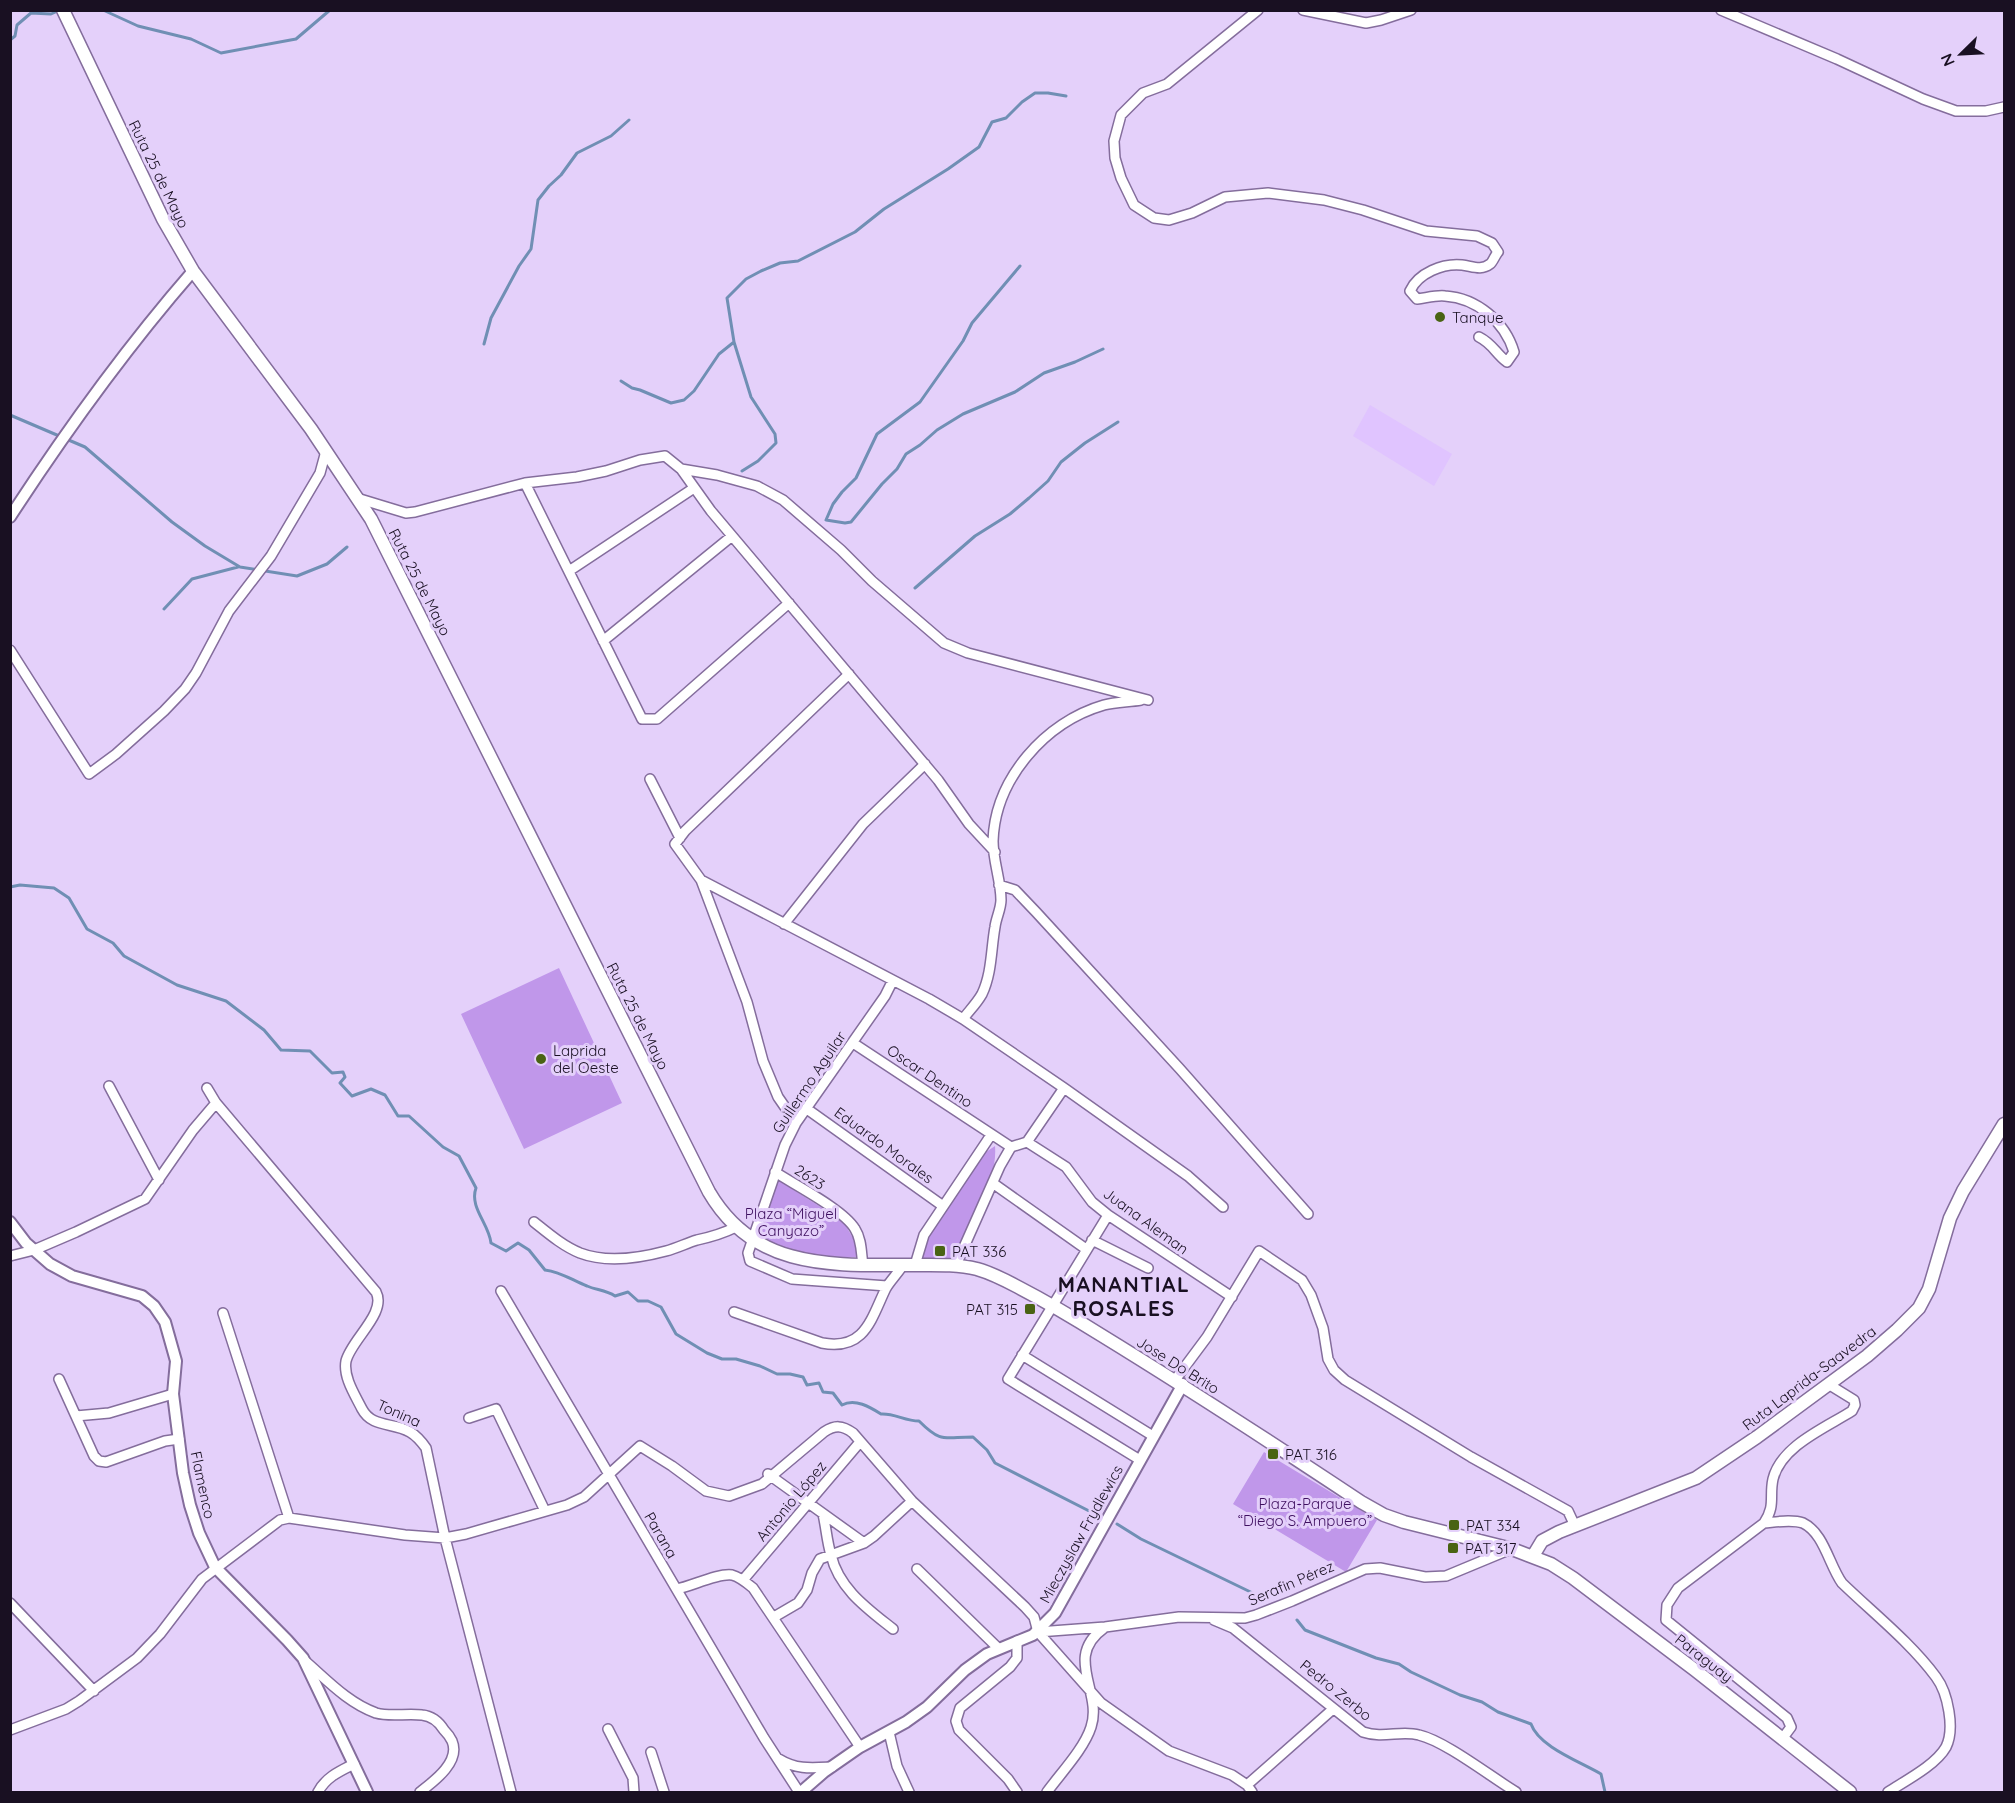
<svg xmlns="http://www.w3.org/2000/svg" width="2015" height="1803" viewBox="0 0 2015 1803" font-family="Quicksand,sans-serif">
<style>
.built{fill:#e0c4ff}
.green{fill:#c097ea}
.lines{fill:none;stroke-linecap:round;stroke-linejoin:round}
.stream{stroke:#708fb4;stroke-width:3}
.minor-casing{stroke:#846d9c;stroke-width:12}
.tertiary-casing{stroke:#846d9c;stroke-width:14}
.secondary-casing{stroke:#846d9c;stroke-width:15}
.minor{stroke:#fff;stroke-width:9}
.tertiary{stroke:#fff;stroke-width:10}
.secondary{stroke:#fff;stroke-width:12}
.poi-dot{fill:#496313;stroke:#e4d0fa;stroke-width:2}
.labels{text-anchor:middle;dominant-baseline:central;stroke-width:6;stroke-linejoin:round;paint-order:stroke}
.street-label{font-size:15px;fill:#191022;stroke:#e4d0fa}
.poi-label{font-size:15px;fill:#191022;stroke:#e4d0fa;text-anchor:start}
.park-label{font-size:15px;fill:#3f1060;stroke:#e4d0fa}
.district-label{font-size:21px;font-weight:bold;letter-spacing:1.5px;fill:#191022;stroke:#e4d0fa}
</style>
<rect width="100%" height="100%" fill="#e4d0fa"/>
<path class="built" d="M1370,405L1452,454L1434,486L1353,436Z"/>
<path class="green" d="M559,968L622,1103L524,1149L461,1014Z
M995,1146C998,1182 970,1226 955,1259L920,1261L929,1236L986,1152Z
M773,1177L843,1221L853,1238L858,1257C817,1257 795,1257 757,1237Z
M1264,1452L1377,1520L1346,1572L1233,1504Z"/>
<g class="lines">
<path class="stream" d="M103,10L138,26L191,39L221,53L296,39L330,10
M10,40L15,36L17,25L31,13L51,14L60,10
M1020,266L972,323L963,341L920,402L877,434L856,478L842,492L833,504L826,520L845,523L851,522L882,484L897,469L906,454L920,445L937,430L963,414L1015,392L1044,373L1075,362L1103,349
M734,342L751,397L775,434L776,443L758,461L742,471
M484,344L491,318L519,266L531,249L538,200L549,186L561,175L577,153L611,136L629,120
M621,381L632,388L640,390L671,403L684,400L694,391L719,354L734,342L727,298L746,279L761,271L780,263L798,261L855,232L884,209L948,169L979,147L992,122L1006,118L1022,102L1035,93H1048L1066,96
M10,415L85,447L172,522L205,546L240,567L297,576L327,564L347,547
M915,588L975,536L1010,514L1029,498L1048,481L1061,462L1085,443L1118,422
M164,609L192,579L238,567
M10,887L20,885L54,888L69,898L87,929L113,943L124,956L177,985L226,1001L264,1030L281,1050L310,1051L332,1073L343,1072L345,1077L340,1083L352,1096L371,1089L385,1095L398,1116H409L443,1147L459,1156L476,1188C469,1207 489,1224 491,1243L506,1251L518,1243L529,1250L545,1270C561,1272 572,1280 587,1286C596,1290 606,1290 615,1296L628,1292L638,1301H648L661,1307L676,1334L707,1353L722,1359H736L760,1366L777,1374H790L803,1377L807,1385L819,1383L823,1392L833,1393L842,1405C855,1398 870,1407 881,1414C894,1413 905,1421 919,1421C942,1444 944,1437 973,1437L987,1450L995,1463L1097,1515
M1117,1524L1141,1539L1265,1599
M1297,1620L1305,1630L1376,1658L1399,1664L1411,1672L1460,1695L1482,1702L1498,1712L1531,1724C1539,1747 1581,1762 1601,1774L1605,1792"/>
<g class="minor-casing">
<path id="minor" d="M1258,10L1167,84L1143,93L1121,115L1114,141L1115,158L1121,178L1134,205L1154,218L1169,220L1192,213L1225,197L1268,193L1324,200L1363,210L1426,231L1477,236L1492,243L1498,252C1495,255 1493,262 1490,264C1481,271 1472,266 1462,265C1443,263 1418,273 1410,291L1417,299C1426,298 1436,295 1445,296C1477,298 1505,322 1514,352L1507,362C1495,353 1493,344 1479,337
M1303,10L1366,23L1381,20L1411,10
M1721,10L1837,59L1923,99L1956,111H1986L2004,107
M681,469L717,475L757,486L783,500L841,550L872,581L944,643L968,653L1148,700
M525,483L642,719H657L789,603
M360,499L406,513L415,512L525,483L577,477L606,471L640,460L665,456L681,469L711,511L938,780L969,824L995,852
M569,571L694,488
M603,641L732,536
M10,650L89,774L116,754L164,711L185,689L196,673L229,611L271,556L320,473L326,451
M650,779L680,838
M701,880L929,999L963,1019L1064,1088L1188,1176L1223,1207
M999,885L1015,890L1036,912L1180,1069L1308,1214
M784,924L863,824L925,764
M963,1019C969,1011 977,1003 982,994C992,973 991,949 995,927C996,918 1001,909 1001,900C1001,881 993,861 993,841C995,779 1045,722 1104,705C1116,702 1129,702 1141,700
M853,1043L1011,1147L1027,1142L1066,1167L1092,1202L1108,1215L1232,1297
M109,1086L159,1180
M207,1088L216,1103L376,1292C387,1313 351,1340 346,1361C343,1377 355,1395 362,1409C372,1428 393,1422 410,1432C417,1436 421,1441 426,1448L445,1538L511,1792
M807,1109L943,1206
M796,1123L778,1097L763,1061L747,1002L701,880L675,844L685,831L849,674
M1027,1142L1064,1088
M775,1172C795,1185 844,1210 855,1229C862,1240 861,1253 863,1265
M994,1184L1086,1249
M1108,1215L1008,1379L1140,1460
M534,1222C549,1234 563,1246 580,1253C606,1263 640,1258 666,1251C677,1248 687,1243 697,1240C711,1237 722,1234 736,1227
M1092,1240L1148,1268
M10,1256L34,1250L76,1232L145,1199L193,1130L216,1103
M915,1265L924,1235L991,1135
M956,1265L1000,1166L1011,1147
M887,1286L792,1279L750,1261L748,1253L785,1145L796,1123L885,996L892,982
M501,1291L764,1738L799,1792
M734,1312L822,1343C865,1351 871,1319 886,1288C891,1280 898,1273 903,1265
M223,1313L289,1518
M1022,1355L1153,1436
M59,1379L94,1456L99,1461L106,1462L165,1441L179,1439
M1175,1380L1207,1337L1259,1251L1302,1280L1311,1295L1323,1328L1328,1359L1334,1370L1345,1380L1471,1457L1568,1511L1575,1526
M76,1416L109,1413L173,1394
M469,1418L496,1409L545,1511
M768,1474L864,1543
M823,1514C826,1527 827,1542 831,1555C839,1589 868,1609 893,1629
M1764,1523C1776,1522 1792,1519 1803,1523C1824,1533 1829,1565 1842,1583C1873,1613 1910,1642 1936,1677C1948,1693 1955,1729 1946,1747C1936,1765 1905,1781 1888,1792
M917,1569L998,1648
M743,1580L860,1442
M677,1589C692,1586 718,1573 732,1575C740,1577 747,1583 753,1588L860,1747
M10,1603L94,1691
M774,1617L798,1603L807,1590L812,1573L820,1559L864,1543L874,1536L912,1501
M1214,1620L1233,1628L1363,1732C1384,1739 1400,1730 1419,1735C1445,1741 1491,1777 1516,1792
M1038,1632L1105,1627L1179,1617L1245,1618L1256,1615L1292,1601L1365,1569L1380,1568L1425,1577L1446,1576L1511,1549
M305,1661C327,1680 348,1703 376,1713C390,1717 407,1713 422,1715C432,1716 439,1722 444,1730C447,1733 450,1737 452,1741C461,1762 433,1782 420,1792
M608,1729L633,1778L634,1792
M10,1730L66,1709L79,1701L137,1658L160,1634L202,1579L280,1520L289,1518L405,1535L445,1538L466,1534L567,1505L584,1497L640,1446L672,1466L706,1491L729,1496L762,1484L824,1432C835,1425 842,1425 853,1433L912,1501L1025,1607L1034,1617L1038,1632L1101,1703L1169,1751L1232,1775L1247,1785L1252,1792
M889,1732L897,1766L909,1792
M1782,1739L1791,1727L1787,1718L1666,1620L1667,1605L1678,1588L1764,1523C1776,1505 1769,1497 1773,1479C1781,1446 1825,1428 1852,1411L1855,1405L1854,1400L1828,1384
M651,1752L664,1792
M779,1759C797,1770 812,1768 832,1767
M1247,1785L1333,1709
M318,1792C326,1777 340,1771 354,1764
M1017,1792L1008,1779L959,1730L956,1721L960,1708L1010,1667L1017,1658V1641
M1047,1792C1060,1774 1084,1749 1091,1727C1103,1692 1063,1657 1104,1628"/>
</g>
<g class="tertiary-casing">
<path id="tertiary" d="M10,517C66,431 126,348 193,271
M10,1222L26,1243L50,1264L72,1276L142,1296L154,1306L165,1322L176,1361L173,1394L183,1473L190,1505L199,1533L215,1567L287,1640L303,1658L367,1792
M801,1792L824,1772L860,1747L906,1722L927,1707L965,1670L987,1654L1033,1635L1055,1613L1183,1384"/>
</g>
<g class="secondary-casing">
<path id="secondary" d="M63,10L163,219L193,271L311,429L371,519L709,1192C755,1271 833,1265 914,1265C935,1265 956,1264 977,1269C991,1273 1005,1280 1018,1287C1047,1302 1074,1318 1101,1335C1189,1389 1275,1445 1361,1502L1384,1515L1404,1522L1512,1549L1551,1564L1573,1578L1695,1670L1850,1792
M1533,1556L1542,1541L1559,1532L1696,1478L1757,1437L1867,1356L1897,1330L1919,1308L1929,1289L1950,1218L1963,1191L2004,1124"/>
</g>
<use href="#minor" class="minor"/>
<use href="#tertiary" class="tertiary"/>
<use href="#secondary" class="secondary"/>
</g>
<g class="poi-dot">
<circle cx="1440" cy="317" r="6"/>
<circle cx="541" cy="1059" r="6"/>
<rect x="934" y="1245" width="12" height="12" rx="3"/>
<rect x="1024" y="1303" width="12" height="12" rx="3"/>
<rect x="1267" y="1448" width="12" height="12" rx="3"/>
<rect x="1448" y="1519" width="12" height="12" rx="3"/>
<rect x="1447" y="1542" width="12" height="12" rx="3"/>
</g>
<g class="labels">
<g class="street-label">
<text transform="translate(159 174) rotate(64)">Ruta 25 de Mayo</text>
<text transform="translate(420 582) rotate(63)">Ruta 25 de Mayo</text>
<text transform="translate(638 1016) rotate(63)">Ruta 25 de Mayo</text>
<text transform="translate(930 1076) rotate(34)">Oscar Dentino</text>
<text transform="translate(809 1082) rotate(-56)">Guillermo Aguilar</text>
<text transform="translate(884 1145) rotate(36)">Eduardo Morales</text>
<text transform="translate(810 1177) rotate(33)">2623</text>
<text transform="translate(1146 1221) rotate(36)">Juana Aleman</text>
<text transform="translate(1178 1365) rotate(32)">Jose Do Brito</text>
<text transform="translate(1809 1378) rotate(-37)">Ruta Laprida-Saavedra</text>
<text transform="translate(399 1413) rotate(24)">Tonina</text>
<text transform="translate(203 1485) rotate(78)">Flamenco</text>
<text transform="translate(791 1501) rotate(-50)">Antonio López</text>
<text transform="translate(1081 1534) rotate(-61)">Mieczyslaw Frydlewics</text>
<text transform="translate(661 1535) rotate(60)">Parana</text>
<text transform="translate(1291 1583) rotate(-23)">Serafin Pérez</text>
<text transform="translate(1704 1658) rotate(38)">Paraguay</text>
<text transform="translate(1336 1690) rotate(39)">Pedro Zerbo</text>
</g>
<g class="poi-label">
<text x="1452" y="317">Tanque</text>
<text x="553" y="1050">Laprida<tspan x="553" dy="17">del Oeste</tspan></text>
<text x="952" y="1251">PAT 336</text>
<text x="1018" y="1309" text-anchor="end">PAT 315</text>
<text x="1285" y="1454">PAT 316</text>
<text x="1466" y="1525">PAT 334</text>
<text x="1465" y="1548">PAT 317</text>
</g>
<g class="park-label">
<text x="791" y="1213">Plaza “Miguel<tspan x="791" dy="17">Canyazo”</tspan></text>
<text x="1305" y="1503">Plaza-Parque<tspan x="1305" dy="17">“Diego S. Ampuero”</tspan></text>
</g>
<g class="district-label">
<text x="1124" y="1284">MANANTIAL<tspan x="1124" dy="24">ROSALES</tspan></text>
</g>
</g>
<rect width="2015" height="1803" fill="none" stroke="#191022" stroke-width="24"/>
<g transform="translate(1961 54) rotate(246)" stroke="#e4d0fa" stroke-width="4.5" paint-order="stroke">
<path d="M0-4.5L10 22L0 15L-10 22Z" fill="#191022"/>
<text y="-9" font-size="16" font-weight="bold" text-anchor="middle" fill="#191022">N</text>
</g>
</svg>
